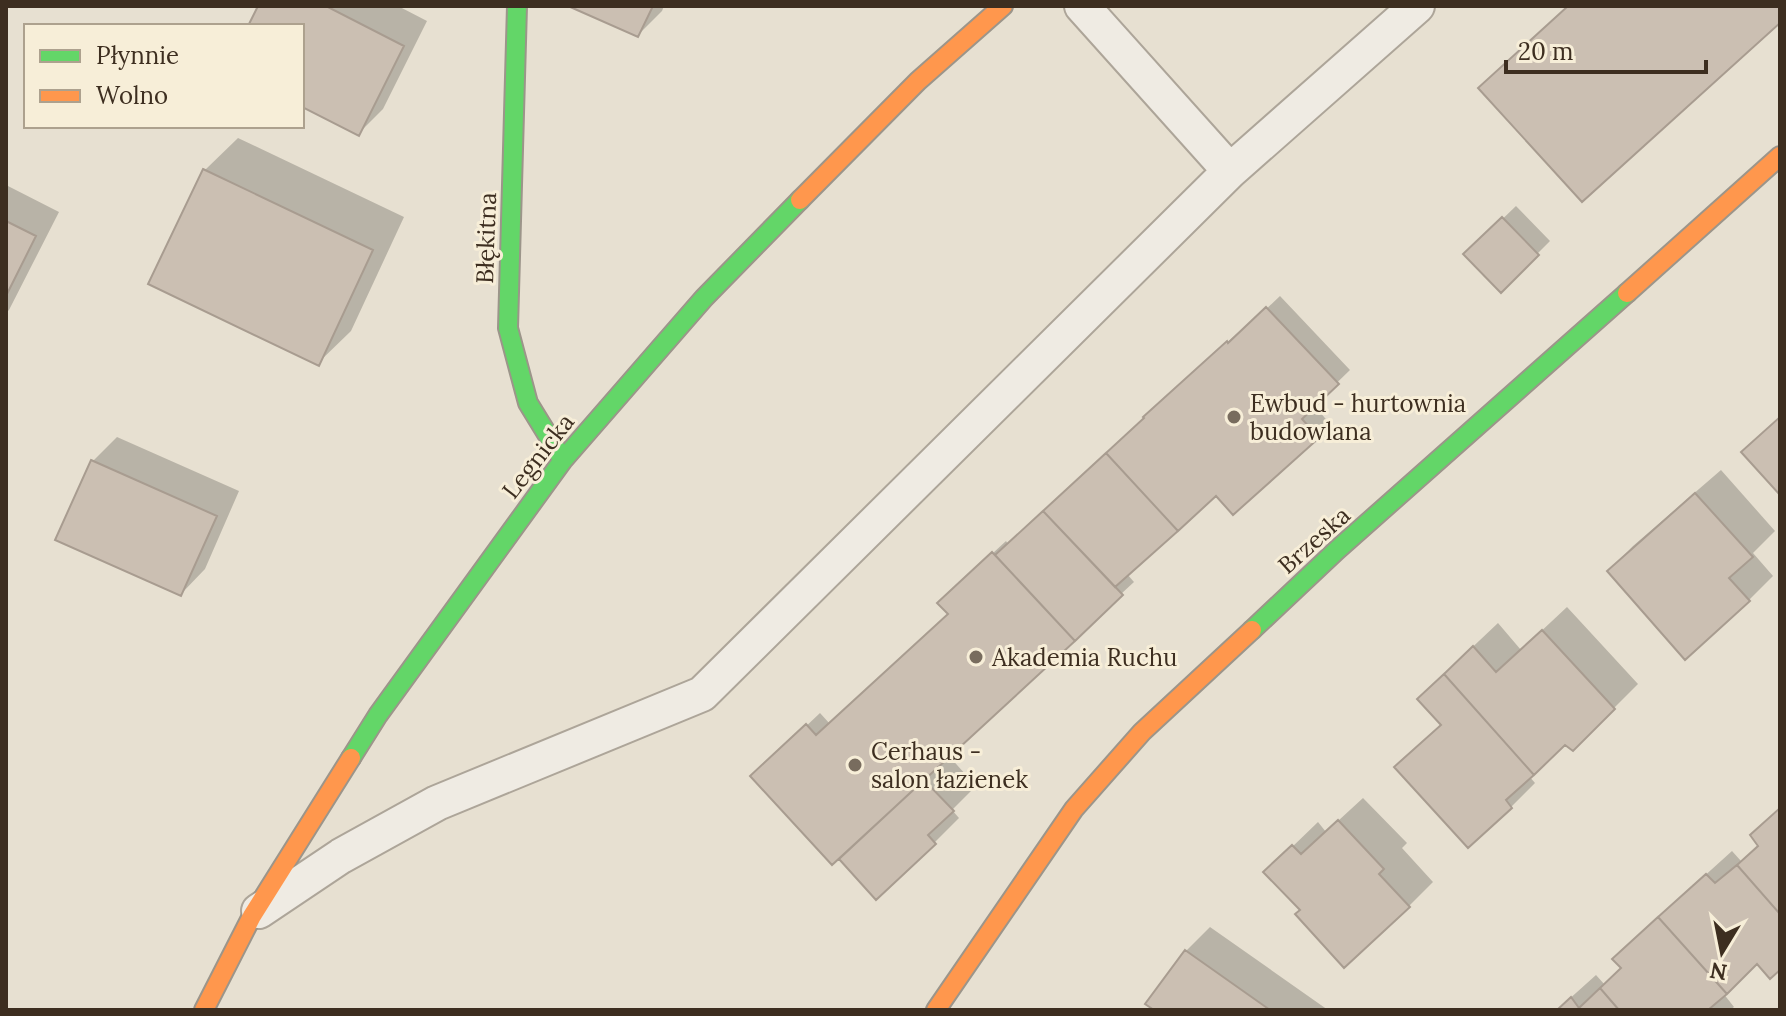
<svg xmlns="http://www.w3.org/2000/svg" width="1786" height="1016" viewBox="0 0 1786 1016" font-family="Lora,serif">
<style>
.shadow{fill:#0003}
.building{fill:#cbbfb2;stroke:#a89c90;stroke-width:2}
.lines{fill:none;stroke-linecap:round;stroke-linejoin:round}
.lane-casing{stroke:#ada599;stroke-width:38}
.fast-casing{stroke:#9c958a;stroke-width:22}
.slow-casing{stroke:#9c958a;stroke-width:22}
.lane{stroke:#efebe3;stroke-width:34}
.fast{stroke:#63d668;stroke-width:18}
.slow{stroke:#ff974d;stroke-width:18}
.poi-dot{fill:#786c5e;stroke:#f7eed8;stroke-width:3}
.labels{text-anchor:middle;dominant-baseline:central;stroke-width:6;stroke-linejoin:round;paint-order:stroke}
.street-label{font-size:24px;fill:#3d2e20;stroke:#f7eed8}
.poi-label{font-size:24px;fill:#3d2e20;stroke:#f7eed8;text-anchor:start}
</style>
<rect width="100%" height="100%" fill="#e7e0d1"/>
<path class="shadow" d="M260,6H398L427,21L383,109L359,133L302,104V26H250Z
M573,6H664L662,11L638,35Z
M238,138L404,217L351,331L318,363L205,170Z
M6,185L59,212L9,310L6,313Z
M1516,206L1550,241L1501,290L1466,254Z
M1280,296L1350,370L1314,405L1330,424L1234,512L1217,493L1127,574L1134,582L1121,594L948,755L976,786L952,810L959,818L935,842L854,847L766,764L820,713L830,724L950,614L952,591L1006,541L1008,544L1146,418L1158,404L1241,330L1242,332Z
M117,437L239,491L205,569L181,594L93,461Z
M1721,470L1775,531L1753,553L1773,576L1749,600L1609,571L1633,546Z
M1567,607L1638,684L1573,749L1564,743L1529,776L1535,783L1511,807L1421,743L1442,724L1443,675L1498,623L1521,650Z
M1363,798L1407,843L1402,848L1433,882L1409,906L1302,910L1266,872L1318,822L1326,832Z
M1780,808V967L1757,961L1723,993L1734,1007L1730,1010H1557L1596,975L1605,985L1623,968L1614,959L1639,935L1732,851L1741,861L1760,844Z
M1210,927L1328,1010H1158L1186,951Z"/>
<path class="building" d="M258,6H326L404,46L359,136L302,107V26H248Z
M568,6H653L638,37Z
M1568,6H1780V23L1582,202L1478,88Z
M203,169L373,250L319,366L148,284Z
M1502,217L1539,255L1501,293L1463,254Z
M6,221L36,236L6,296Z
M1266,307L1339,384L1302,419L1319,438L1233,515L1216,496L1178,531L1106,453L1144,418L1143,417L1227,341L1228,343Z
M1780,417V495L1741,452Z
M1106,453L1178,531L1115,587L1043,511Z
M91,460L217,516L181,596L55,540Z
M1695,493L1753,557L1729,578L1750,601L1685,660L1607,571Z
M1043,511L1123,595L1075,641L995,555Z
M992,552L1075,641L832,865L750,776L806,724L816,735L948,614L937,603Z
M1542,630L1615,709L1573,751L1565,745L1534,775L1444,674L1473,646L1496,672Z
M1444,674L1534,775L1506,800L1512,808L1468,848L1394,767L1441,725L1417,699Z
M924,780L954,811L928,835L936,844L876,900L839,859Z
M1780,808V914L1737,865L1758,846L1750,835Z
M1338,820L1384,869L1379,874L1410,907L1344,968L1295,914L1300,910L1263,872L1292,845L1301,854Z
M1737,865L1780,914V970L1770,979L1757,964L1727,994L1658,917L1706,874L1715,883Z
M1658,917L1727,994L1708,1010H1619L1600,988L1621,968L1612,959Z
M1185,950L1270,1010H1154L1145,1004Z
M1600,988L1619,1010H1557L1571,997L1579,1008Z"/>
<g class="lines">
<g class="lane-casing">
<path id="lane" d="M1230,171L1417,6
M259,911L341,856L437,803L702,694L1230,171L1082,6"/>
</g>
<g class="fast-casing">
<path id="fast" d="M517,6L508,328L528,403L563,460
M1252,630L1337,550L1627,293
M351,758L378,715L563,460L704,298L800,200"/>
</g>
<g class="slow-casing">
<path id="slow" d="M800,200L918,81L1003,6
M1627,293L1780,156
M204,1010L252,916L351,758
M936,1010L1074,809L1142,732L1252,630"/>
</g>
<use href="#lane" class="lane"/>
<use href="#fast" class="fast"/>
<use href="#slow" class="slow"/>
</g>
<g class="poi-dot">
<circle cx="1234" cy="417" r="8"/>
<circle cx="976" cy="657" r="8"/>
<circle cx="855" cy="765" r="8"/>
</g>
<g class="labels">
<g class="street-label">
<text transform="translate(486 238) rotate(-88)">Błękitna</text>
<text transform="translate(538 456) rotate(-52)">Legnicka</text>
<text transform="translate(1314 540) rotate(-42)">Brzeska</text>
</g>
<g class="poi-label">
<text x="1250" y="403">Ewbud - hurtownia<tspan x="1250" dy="28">budowlana</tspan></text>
<text x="992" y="657">Akademia Ruchu</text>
<text x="871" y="751">Cerhaus -<tspan x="871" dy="28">salon łazienek</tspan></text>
</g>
</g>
<rect width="1786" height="1016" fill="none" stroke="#3d2e20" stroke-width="16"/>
<rect x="24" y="24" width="280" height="104" fill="#f7eed8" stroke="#ada18e" stroke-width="2"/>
<rect x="40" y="50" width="40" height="12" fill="#63d668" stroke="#ada18e" stroke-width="2"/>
<text x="96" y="64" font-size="24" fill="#3d2e20">Płynnie</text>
<rect x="40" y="90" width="40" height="12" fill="#ff974d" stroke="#ada18e" stroke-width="2"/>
<text x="96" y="104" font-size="24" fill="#3d2e20">Wolno</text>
<g transform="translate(1722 952) rotate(190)" stroke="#f7eed8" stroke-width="6" paint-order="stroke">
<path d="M0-6L14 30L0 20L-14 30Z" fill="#3d2e20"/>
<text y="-12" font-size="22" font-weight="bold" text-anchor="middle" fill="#3d2e20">N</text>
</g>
<path d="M1506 60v12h200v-12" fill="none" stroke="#3d2e20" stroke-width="4"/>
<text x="1518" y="60" font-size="24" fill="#3d2e20" stroke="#f7eed8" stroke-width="6" paint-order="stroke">20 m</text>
</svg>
